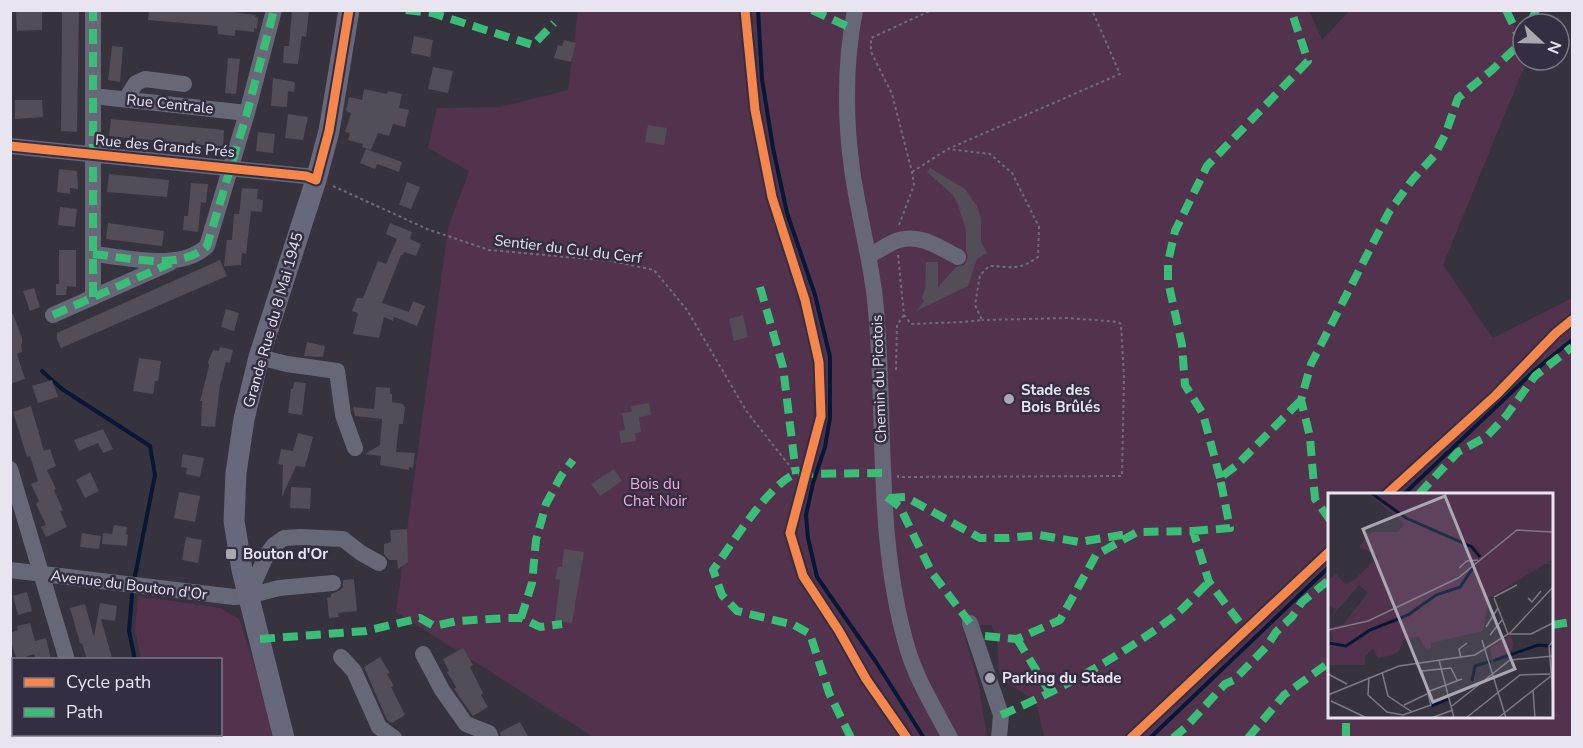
<svg xmlns="http://www.w3.org/2000/svg" width="1583" height="748" viewBox="0 0 1583 748" font-family="'Nunito Sans',sans-serif">
<style>
.green{fill:#53324d;fill-rule:evenodd}
.lines{fill:none;stroke-linecap:round;stroke-linejoin:round}
.stream{stroke:#071836;stroke-width:4}
.building{fill:#524d57}
.path{stroke:#6d6e7a;stroke-width:2;stroke-dasharray:3 3;stroke-linecap:butt}
.minor{stroke:#666878;stroke-width:16}
.major{stroke:#67687b;stroke-width:21}
.quiet{stroke:#3abd76;stroke-width:8;stroke-dasharray:15 8;stroke-linecap:butt}
.cycleway-casing{stroke:#342e42;stroke-width:13}
.cycleway{stroke:#f5874c;stroke-width:9}
.poi-dot{fill:#aaa6b2;stroke:#342e42;stroke-width:2}
.labels{text-anchor:middle;dominant-baseline:central;stroke-width:5;stroke-linejoin:round;paint-order:stroke}
.street-label{font-size:15px;fill:#e8e5f1;stroke:#342e42}
.poi-label{font-size:15px;font-weight:bold;fill:#e8e5f1;stroke:#342e42;text-anchor:start}
.park-label{font-size:15px;fill:#f6aae2;stroke:#342e42}
.inset-river{fill:none;stroke:#071836;stroke-width:3}
.inset-road{fill:none;stroke:#7d7a86;stroke-width:1.5}
.view{fill:#aaa6b2;fill-opacity:0.15;stroke:#aaa6b2;stroke-width:3}
.inset-edge{fill:none;stroke:#e8e5f1;stroke-width:3}
</style>
<rect width="100%" height="100%" fill="#36323e"/>
<path class="green" d="M1309,10L1322,40L1349,11H1508L1523,48V60H1527L1443,265L1493,338L1572,298V737H1044L1036,701L1008,684L999,673L997,637L991,625L962,626L979,686L987,737H593L396,612L448,228L469,171L428,148L437,108L500,107L568,90L578,11ZM1330,494H1552V716H1330Z
M138,596L221,608L239,619L258,677L274,737H153L152,735L220,734V660L141,659L135,630Z"/>
<g class="lines">
<path class="stream" d="M758,10L762,79L773,148L787,213L815,295L830,357V418L825,447L813,483L806,515L808,538L817,577L876,662L924,738
M42,371L62,389L150,446L155,475L134,581
M1404,494L1534,371L1572,340
M132,595L129,631L135,660
M148,734V738
M1150,738L1330,566"/>
</g>
<path class="building" d="M62,10H79L77,132L61,131Z
M149,10H216L256,15L255,17L258,18L257,29L254,28V32L235,30V36L218,34L217,26L148,20Z
M292,10H309L306,37L302,36L298,64L283,63L284,46H289Z
M42,11V30L17,31L16,12Z
M414,36L433,40L430,57L411,53Z
M564,40L576,43L571,62L554,58L558,45L562,46Z
M112,46L123,47L120,82L108,80Z
M228,58L240,59L236,94L225,93Z
M433,67L453,71L448,93L428,89Z
M273,78L295,82L294,92L288,91L287,107L271,106Z
M364,89L387,94L388,91L402,94L399,108L409,110L405,127L393,124L389,136L378,133L371,150L362,147L363,144L348,140L350,133L345,132L351,113L346,111L349,97L362,100Z
M15,100H42L43,117L15,119Z
M288,114L308,117L303,140L285,138Z
M111,119L224,130L223,147L109,136Z
M648,125L667,128L664,145L645,142Z
M258,132L275,134L273,153L256,151Z
M366,149L402,162L399,172L377,164L375,169L360,163Z
M930,168L965,189L977,206L981,218V242L987,253L977,259L968,286L916,311L924,301L922,298L925,289L926,262H938V287L956,267L964,265L968,257L966,251V230L957,202L952,194L927,172Z
M59,169L77,171L78,189L70,188V194L57,192Z
M109,174L169,180L167,197L107,192Z
M407,182L420,187L411,209L399,205Z
M191,183L208,184L206,203L201,202L198,232L183,230L184,216H188Z
M242,188L258,189L257,199L263,200L262,212L251,211L246,254L242,253L241,265L224,266L227,240H232L234,214H239Z
M60,207L77,209L75,227L58,225Z
M108,223L164,231L162,246L106,239Z
M390,223L412,232L410,239L421,244L416,256L404,252L403,255H401L382,303L409,312L413,301L425,306L417,326L394,317L393,321L384,317L379,338L353,334L358,313L352,311L357,298H363L378,261L386,264L397,239L386,234Z
M59,250H76V287L67,286L66,295H56V284H59Z
M220,260L227,276L61,348L57,339V333Z
M34,288L40,307L30,311L23,291Z
M226,309L239,313L234,331L221,327Z
M10,314H13L22,338V344H21L22,352L17,354L25,379L10,384Z
M743,315L748,337L734,341L729,319Z
M307,342L325,346L323,357L304,356Z
M220,347L233,350L230,363L226,362L220,385L215,427L201,426L202,401H200L209,366L208,362L213,350L219,351Z
M139,358L161,361L158,381H155L153,394L133,391Z
M52,380L58,397L38,403L32,386Z
M294,382L306,383L302,415L288,413L291,389H293Z
M376,387L390,388V394H392V402L403,404L405,408L403,424H399L396,452L415,453L413,468L409,467V470L380,465L381,456L365,454L380,445L382,419L355,416L353,407L374,409Z
M649,403L651,415L639,417L641,432L635,433L636,441L621,443L619,431L625,430L622,413L632,412L631,406Z
M31,406L44,451L50,449L56,466L47,470L56,489L54,490L63,510L60,511L67,527L46,537L41,527L46,525L36,504L39,501L31,484L38,481L30,456L27,457L13,412Z
M103,429L113,449L103,453L98,443L79,451L74,440Z
M298,433L313,437L305,467L296,466L282,497L283,465L278,464L281,449L293,451Z
M183,454L204,458L200,477L186,474L187,468L181,467Z
M614,469L622,481L600,496L591,484Z
M90,472L99,491L85,498L76,480Z
M291,487L311,488L310,509L290,508Z
M179,492L200,496L195,522L174,518Z
M114,525L127,527L126,534L128,535L127,546L102,544L103,533L112,534Z
M407,529L408,562L398,569L397,560H389L384,554V544L391,542L390,530Z
M82,533L101,536L99,549L80,547Z
M186,537L202,540L198,563L182,560Z
M564,549L584,552L572,623L555,621L560,580L555,579L558,567H562Z
M354,579L357,611L338,613L339,617L329,618L327,598L331,597V594L339,591L343,587V580Z
M27,592L32,611L18,615L13,596Z
M100,603L117,606L115,621L101,619L112,658L87,660L82,643H80L70,608L85,604L94,637Z
M30,623L35,641L46,638L51,660H36L34,654L17,660L10,640V633L18,630L17,626Z
M463,648L473,665L470,667L483,693L481,695L488,707L473,716L454,689L456,687L447,672L449,671L443,659Z
M380,657L390,673L387,674L394,686L391,687L405,715L392,723L387,720L364,667Z
M520,722L529,738H501L500,732Z"/>
<g class="lines">
<path class="path" d="M912,172L948,149L1120,74L1092,10
M333,186L427,229L489,250L611,261L654,270L687,310L747,412L796,474
M899,225L914,185L912,172L892,94L871,52V38L932,10
M898,255L904,315L911,324L964,322L982,320L975,305L980,275L989,266C1012,266 1016,272 1038,257L1039,227L1012,173L990,154L948,149
M896,370L897,325L904,315
M898,475V477L1122,476L1124,377L1121,324L1118,322L1069,318L982,320"/>
<path class="minor" d="M855,10C845,62 845,118 852,169C858,213 870,255 875,299C887,415 874,534 907,647C916,679 935,709 950,738
M93,96L247,113
M126,99L136,83L145,79L184,84
M10,146L306,176L316,180
M93,254C127,257 180,272 207,246L247,113L274,10
M868,255C879,252 888,243 899,240C921,234 938,247 958,257
M93,297V10
M53,315L170,263
M259,357L287,364L337,371L343,415L355,448
M10,469L67,660
M10,570L234,597L248,596L279,588L333,583
M248,596L266,556L274,545L284,538L301,537L343,539L361,553L379,563
M970,623L1001,715L999,738
M423,654L442,690L466,724L489,733L491,738
M341,657L354,671L379,727L394,738
M85,734V738"/>
<path class="major" d="M284,738L242,570L234,521L236,473L244,419L259,357L316,180L329,131L349,10"/>
<path class="quiet" d="M406,10L432,13L533,45L554,23
M812,10L851,28
M1506,10L1522,43
M1530,24L1536,10
M93,254C127,257 180,272 207,246L247,113L274,10
M760,287L783,367L796,474
M93,297V10
M53,315L171,263
M1220,478L1203,414L1185,385L1182,345L1168,281V262L1175,231L1207,166L1308,61L1291,10
M1419,494L1458,452L1486,437L1506,416L1535,376L1572,347
M887,497L900,507L932,573L970,623
M890,498L906,497L980,538H1008L1039,535L1079,542L1128,534
M1330,520L1315,499L1310,437L1301,400L1311,364L1389,212L1413,179L1434,156L1445,135L1458,98L1492,70L1523,41
M1193,531L1230,528L1220,478L1237,465L1301,400
M521,618L532,583L536,540L546,504L561,476L573,460
M1552,625L1572,622
M985,636L1017,639L1060,620L1096,555L1137,532L1193,531L1209,582L1246,631
M260,639L366,631L420,618L434,626L457,621L508,618H521L540,627L562,624
M1017,639L1051,694
M1001,715C1060,690 1117,658 1169,620C1184,609 1196,594 1209,582
M851,738L829,693L810,634L794,625L737,611L722,595L713,570C730,547 770,482 796,474L882,473
M1173,738L1185,728L1225,684L1234,680L1267,646L1276,632L1292,617L1302,602L1330,579
M1248,738L1284,695L1330,662
M1346,738V716"/>
<g class="cycleway-casing">
<path id="cycleway" d="M745,10L755,110L772,197L805,300L819,362L821,416L790,533L803,576L839,631L866,679L907,738
M10,146L306,176L316,180L329,131L349,10
M1387,494L1496,395L1556,333L1572,320
M1131,738L1330,551"/>
</g>
<use href="#cycleway" class="cycleway"/>
</g>
<g class="poi-dot">
<circle cx="1009" cy="399" r="6"/>
<rect x="225" y="548" width="12" height="12" rx="3"/>
<circle cx="990" cy="678" r="6"/>
</g>
<g class="labels">
<g class="street-label">
<text transform="translate(170 104) rotate(6)">Rue Centrale</text>
<text transform="translate(165 146) rotate(5)">Rue des Grands Prés</text>
<text transform="translate(568 249) rotate(7)">Sentier du Cul du Cerf</text>
<text transform="translate(273 320) rotate(-74)">Grande Rue du 8 Mai 1945</text>
<text transform="translate(879 379) rotate(-92)">Chemin du Picotois</text>
<text transform="translate(129 585) rotate(7)">Avenue du Bouton d'Or</text>
</g>
<g class="poi-label">
<text x="1021" y="390">Stade des<tspan x="1021" dy="17">Bois Brûlés</tspan></text>
<text x="243" y="554">Bouton d'Or</text>
<text x="1002" y="678">Parking du Stade</text>
</g>
<g class="park-label">
<text x="655" y="484">Bois du<tspan x="655" dy="17">Chat Noir</tspan></text>
</g>
</g>
<g transform="translate(1328 493)">
<rect width="225" height="225" fill="#36323e"/>
<path d="M40,0H225V66L221,69L225,71H217L161,105L155,138L103,150V155L98,156L90,143L75,147L71,158L65,162L50,165L45,156L37,163V172H0V148L5,147L2,136L15,131L40,100L31,92L0,128L8,116L0,113V88L8,81L18,91L26,87L51,63L31,54L39,44L44,39H70L76,31ZM183,142L186,152L182,158L164,167L162,155Z" fill="#53324d"/>
<path class="inset-river" d="M43,0L78,25L144,54L152,64M0,150L18,153L42,137L80,122L108,102L132,94L145,75M165,168L210,152L225,153M144,188L147,173L163,168M103,213L120,206"/>
<path class="inset-road" d="M131,75L139,68L150,67M166,104L189,92M166,105L180,141M200,105L204,109L213,98M158,134L170,115M0,137L40,128L130,85L189,37L225,39M181,141L225,94M162,142L174,127M154,147L178,225M225,148L221,153L225,203M133,165L131,156L139,150M111,167L126,225M54,179L60,203L84,219M0,181L19,191M41,184L40,202L59,219L75,222L103,212L94,178L123,175L129,187M205,197L207,225M99,199L134,186M0,202L71,173L147,162L180,141H203L225,130M3,208L39,225M76,212L99,201M124,213L182,167L225,163M103,225L125,217M138,225L192,182L222,181M170,225L223,183"/>
<path class="view" d="M117,3L187,176L105,209L35,36Z"/>
<rect width="225" height="225" class="inset-edge"/>
</g>
<rect width="1583" height="748" fill="none" stroke="#e8e5f1" stroke-width="24"/>
<rect x="12" y="658" width="210" height="78" fill="#342e42" stroke="#7c7788" stroke-width="1.5"/>
<rect x="24" y="678" width="30" height="9" fill="#f5874c" stroke="#7c7788" stroke-width="1.5"/>
<text x="66" y="688" font-size="18" fill="#e8e5f1">Cycle path</text>
<rect x="24" y="708" width="30" height="9" fill="#3abd76" stroke="#7c7788" stroke-width="1.5"/>
<text x="66" y="718" font-size="18" fill="#e8e5f1">Path</text>
<g transform="translate(1541 42) rotate(112)"><circle r="28" fill="#342e42" stroke="#7c7788" stroke-width="1.5"/>
<path d="M0-4.5L10 22L0 15L-10 22Z" fill="#aaa6b2"/>
<text y="-9" font-size="16" font-weight="bold" text-anchor="middle" fill="#e8e5f1">N</text>
</g>
</svg>
